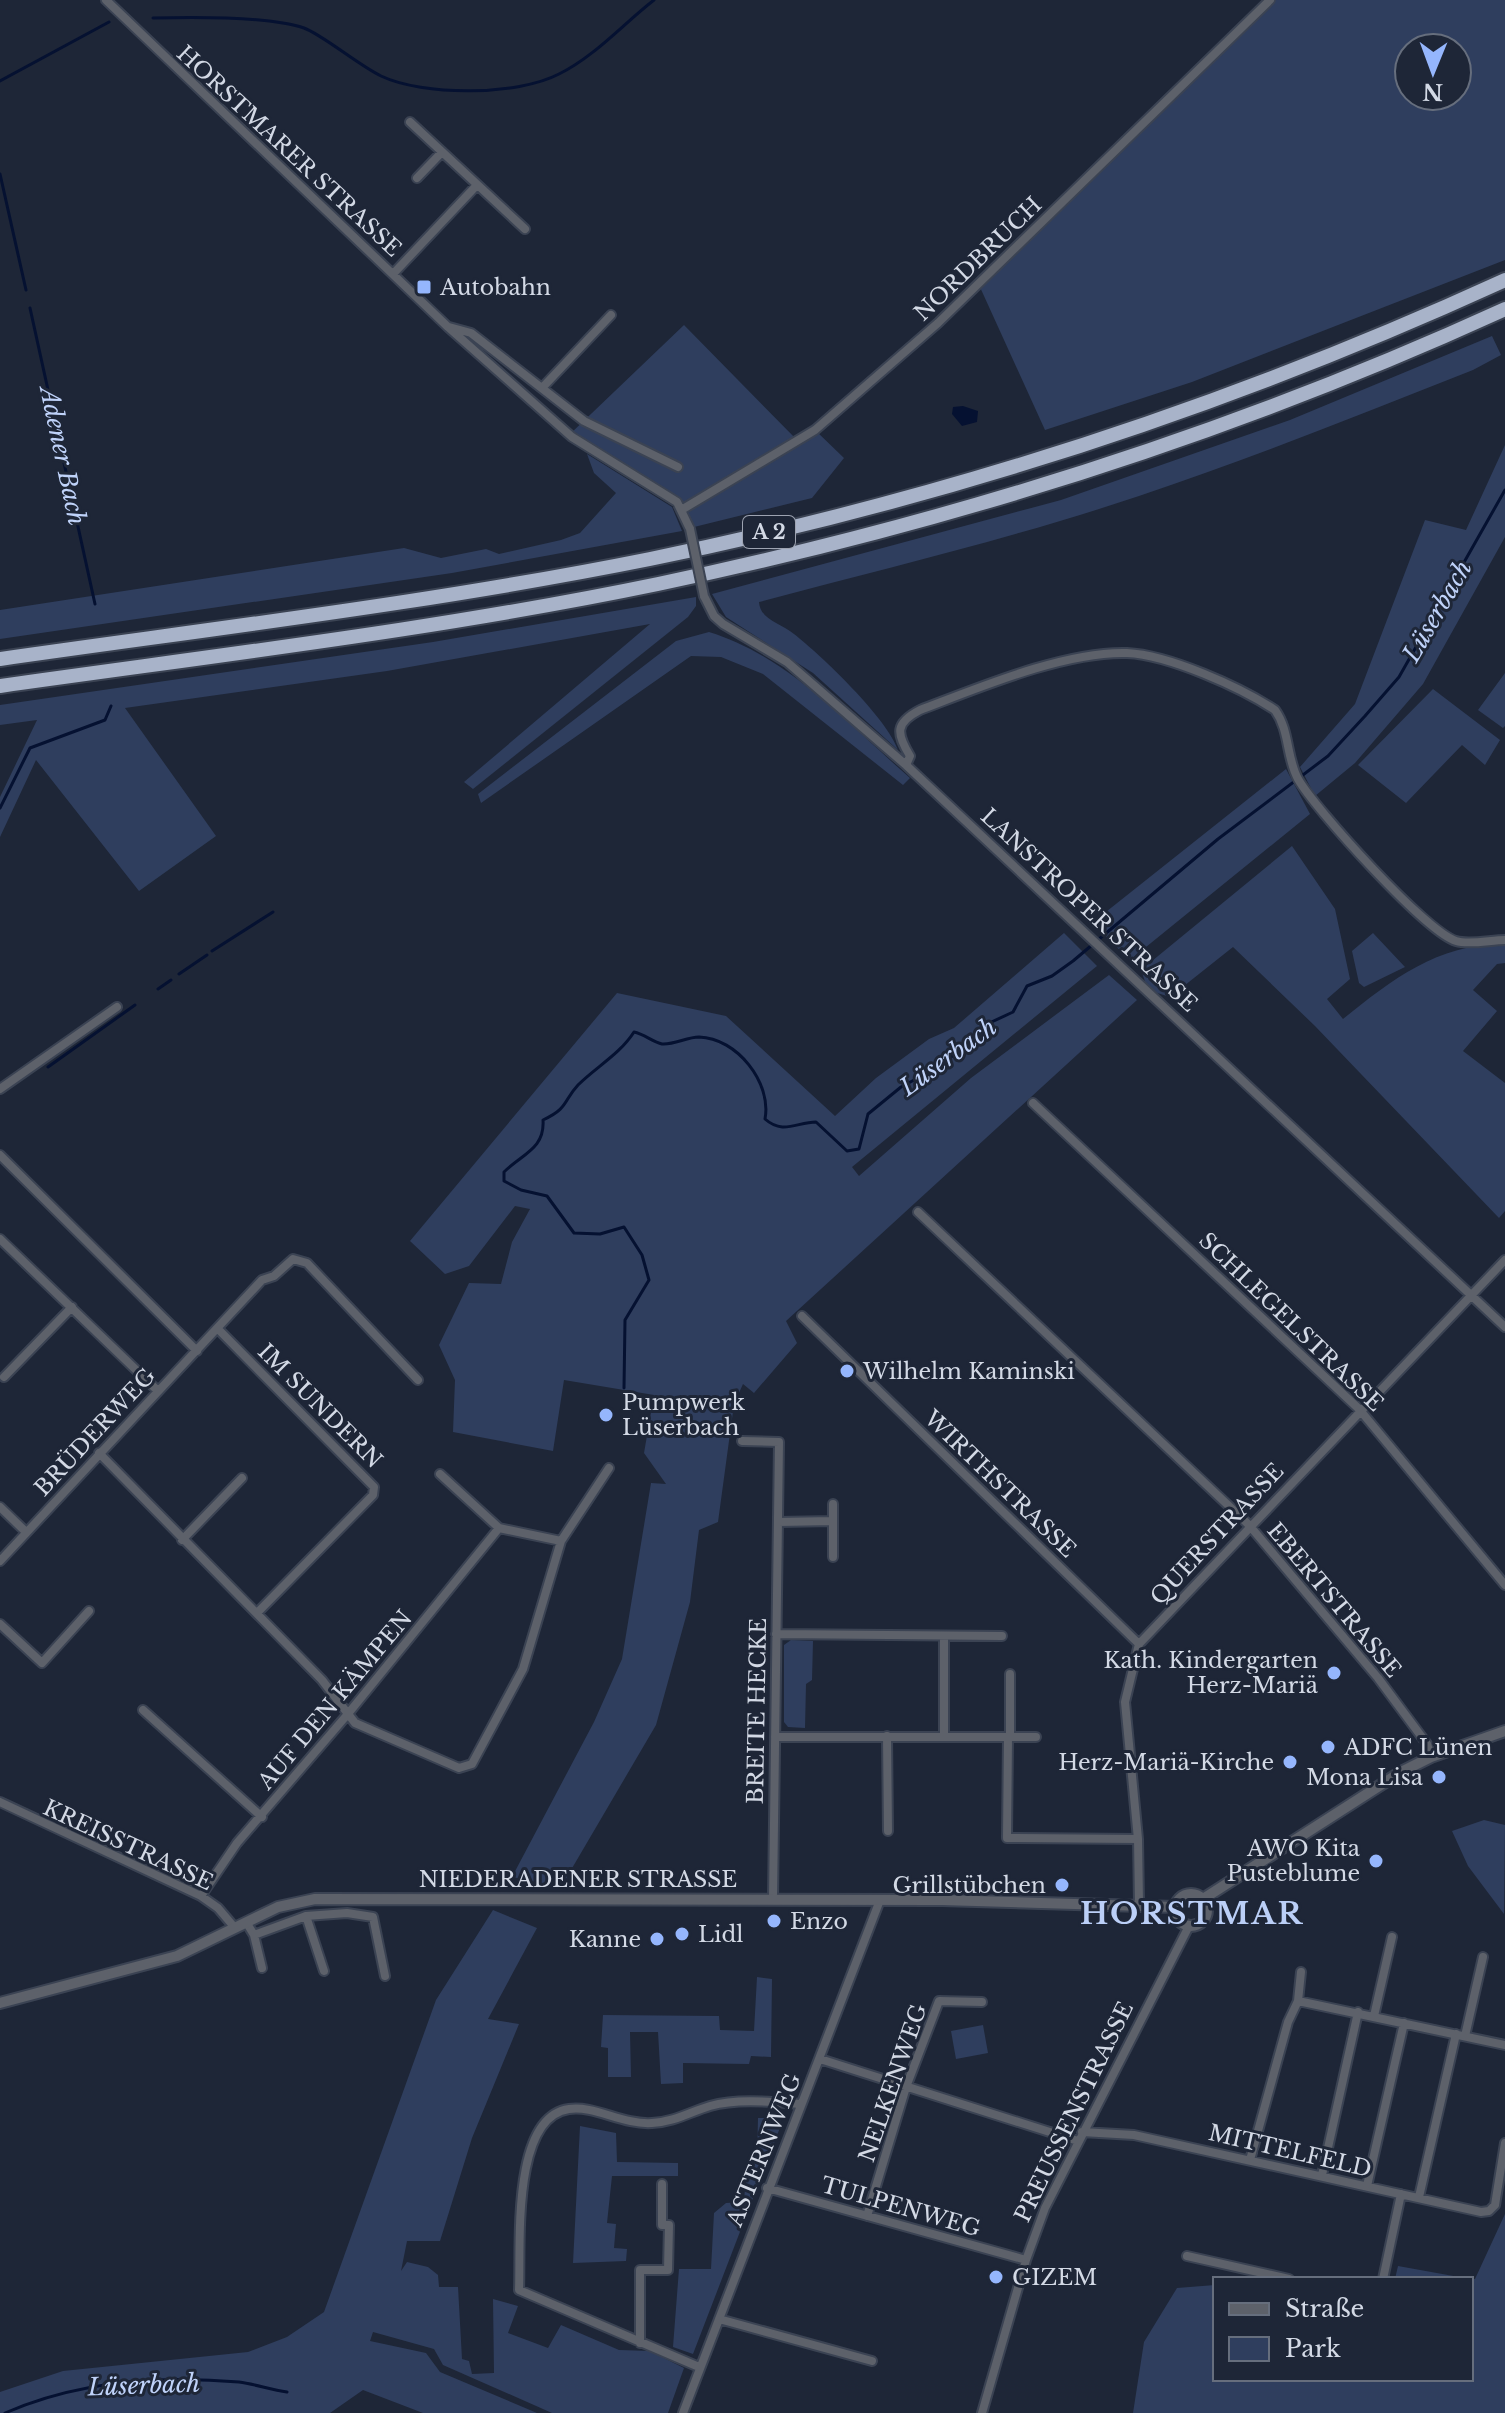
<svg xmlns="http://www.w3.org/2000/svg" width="1505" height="2413" viewBox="0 0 1505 2413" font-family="'Libre Baskerville',serif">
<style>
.green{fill:#2f3e5e;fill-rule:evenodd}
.water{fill:#051131}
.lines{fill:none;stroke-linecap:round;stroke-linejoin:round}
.stream{stroke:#051131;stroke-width:3}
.minor-casing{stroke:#3b4353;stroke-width:12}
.tertiary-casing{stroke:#3b4353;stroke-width:14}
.motorway-casing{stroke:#3b4353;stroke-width:18}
.minor{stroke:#5d616a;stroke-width:8}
.tertiary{stroke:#5d616a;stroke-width:10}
.motorway{stroke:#a8b3c9;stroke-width:14}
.minor-bridge-casing{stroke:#3b4353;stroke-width:12;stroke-linecap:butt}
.minor-bridge{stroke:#5d616a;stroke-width:8}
.poi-dot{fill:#95b6fd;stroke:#1e2637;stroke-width:3}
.labels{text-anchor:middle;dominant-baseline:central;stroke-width:6;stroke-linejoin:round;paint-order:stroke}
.shield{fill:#1e2637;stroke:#9da3b1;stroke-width:2}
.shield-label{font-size:20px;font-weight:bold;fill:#d3d9e5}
.street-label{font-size:22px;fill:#d3d9e5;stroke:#1e2637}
.poi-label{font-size:22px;fill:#d3d9e5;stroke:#1e2637;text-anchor:start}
.water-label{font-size:24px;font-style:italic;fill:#bfd2f9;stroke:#1e2637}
.district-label{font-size:30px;font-weight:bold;letter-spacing:2px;fill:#bbcff7;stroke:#1e2637}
</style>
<rect width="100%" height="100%" fill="#1e2637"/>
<path class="green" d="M1270,0H1505V260L1192,382L1045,430L979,285ZM1409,48H1457V96H1409Z
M684,325L797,440L815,430L844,458L812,498L690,528L683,510L569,435Z
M1492,336L1501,355L1473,370C1362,414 1252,458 1139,496C1014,538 887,568 759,602C760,620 781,623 794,634C821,655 887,718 898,750L813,673L726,617L712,594L1061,500L1290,420Z
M1505,445V537L1423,684L1355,763L1315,796L1300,767L1355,704L1425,520L1466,530Z
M587,454L672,507L682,531L452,573L0,639V610L404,548L441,558L486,549L499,554L561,540L580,533L616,493L594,473Z
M696,597V606L688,617L473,789L464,782L650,624L387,671L125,708L216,836L139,891L36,760L0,837V797L37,720L0,725V705L433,642Z
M709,632C788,656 849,725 910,778L903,785L763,674L721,657L691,656L481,803L478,794L676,641Z
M1505,673V726L1503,728L1478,710Z
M1433,689L1500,740L1485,765L1462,745L1406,803L1358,765Z
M1286,769L1310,814L1130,960L1092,923Z
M1292,846L1335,909L1350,979L1327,999L1343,1019C1391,980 1439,943 1505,944V963L1497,964L1473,990L1497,1011L1463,1051L1505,1083V1211L1499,1218L1315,1026L1233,947L1170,997L1148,990L1141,970Z
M1064,933L1097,966L852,1167L859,1176L971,1078L1109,975L1137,1000L786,1321L797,1343L754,1393L743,1384L734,1404L718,1522L699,1530L690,1602L656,1725L561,1887L512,1877L594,1722L622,1659L651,1483L666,1484L644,1453L654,1395L564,1380L553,1451L453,1432L455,1380L439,1345L469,1283L501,1284L512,1242L530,1209L515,1206L469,1266L445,1274L410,1241L617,993L726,1016L835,1116L876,1078L929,1039L954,1028Z
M1373,933L1405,967L1364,987L1359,983L1352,951Z
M791,1640L813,1641L812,1680L806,1684L805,1728L788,1727L784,1722V1645Z
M1484,1820L1505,1825L1504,1914L1468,1866L1452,1831Z
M493,1910L537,1928L488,2019L519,2024L472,2138L440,2241H407L401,2271L407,2262L428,2267L438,2275L439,2287H458L462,2359L469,2361L472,2374L494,2373L493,2299L518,2306L508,2333L548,2348L561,2325L619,2350L650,2351L684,2368L668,2413H552L443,2365L434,2349L373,2332L370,2341L426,2353L440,2372L537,2413H423L363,2390L330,2413H0V2392L63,2371L248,2352L287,2337L324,2312L436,2000Z
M757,1977L772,1979L771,2057L751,2056L749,2064L683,2063V2083L661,2084L658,2032H630L631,2077H608V2048L601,2047L603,2015L719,2016L720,2030L754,2031Z
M983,2025L988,2053L956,2059L951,2031Z
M770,2111L780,2113L781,2125L693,2354L673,2347L679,2269H711L714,2213L726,2203L744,2202L747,2162L757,2161L758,2118H768Z
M580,2126L616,2133L617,2162L678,2163V2176H612L607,2223L616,2224L614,2248L627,2249L626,2261L573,2263Z
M1505,2214V2413H1133L1144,2342L1177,2288L1215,2285V2379H1471V2279H1475Z
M1398,2266L1470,2279H1395Z"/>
<path class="water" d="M963,406L978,411L977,422L962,426L952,414L953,407Z"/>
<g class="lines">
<path class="stream" d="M153,18C192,17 268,16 304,28C323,35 358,65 381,76C423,96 517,96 559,74C594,57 623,24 654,0
M0,81L109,22
M0,174L26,290
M30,308L95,604
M0,808L30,748L105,720L111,706
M212,951L273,912
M179,974L207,955
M158,989L171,980
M48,1067L135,1005
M624,1388L625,1320L649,1280L642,1255L624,1227L600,1234L574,1233L547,1196L521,1190L504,1181V1172C522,1154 545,1149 543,1120C569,1108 563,1101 578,1085C596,1067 620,1054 634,1032C644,1034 653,1042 662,1044C674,1045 687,1037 699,1037C737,1038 772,1083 765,1119C783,1135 797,1122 816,1122L847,1151L859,1149L868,1114L901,1087L944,1064L983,1026L1013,1012L1027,986L1052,976L1073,961L1218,839L1328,756L1365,716L1399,677L1505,490
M5,2413C78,2381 159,2375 239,2382C255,2384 271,2390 287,2392"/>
<g class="minor-casing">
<path id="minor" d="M106,0L448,327L572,437L677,502L690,529
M410,122L525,229
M417,178L442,152
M393,274L477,185
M449,327L471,333L584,421L678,467
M542,388L611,315
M683,509L815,430L938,323L1270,0
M704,596L714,616L723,624L787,662L906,765L1505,1327
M906,765L910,756C896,733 895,723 920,710C978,688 1065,651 1127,653C1169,655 1240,687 1275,710C1290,731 1286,757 1298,779C1315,809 1426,932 1456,941C1469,945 1491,940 1505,940
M0,1089L117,1007
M1033,1103L1359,1409L1505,1585
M0,1155L197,1351
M918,1212L1249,1525L1378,1678L1427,1744L1431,1757
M0,1239L158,1391
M802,1316L1139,1644
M219,1330L374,1487L373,1495L257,1613
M4,1377L72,1307
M742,1441L779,1442L773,1899
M99,1453L322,1680L355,1723L459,1768L472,1764L523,1669L561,1541
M440,1474L499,1528L561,1541L609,1468
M0,1507L26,1532
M778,1522L833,1521V1504
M182,1540L242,1478
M833,1557V1521
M0,1561L262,1280L274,1276L293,1259L307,1263L418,1380
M0,1624L42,1663L89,1611
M776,1634L1002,1636
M1010,1674V1737
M143,1710L262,1817
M944,1735V1636
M887,1736L888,1831
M775,1737H1036
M1008,1737L1007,1838L1138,1839
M0,1802L201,1896L218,1908L235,1928
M201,1896L237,1843L347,1715L499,1528
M1139,1904L1138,1839L1125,1702L1139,1644L1505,1260
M306,1916L347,1913L373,1917L385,1976
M246,1922L254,1935L262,1968
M254,1935L306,1916L324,1971
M1298,2001L1505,2045
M1374,2016L1392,1937
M1465,2036L1483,1957
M820,2059L1078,2141
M1082,2132L1134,2135L1481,2212L1489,2211L1495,2205L1505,2143
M1250,2160L1288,2022L1298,2001L1301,1972
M1322,2175L1358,2012
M1367,2186L1404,2023
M767,2188L1026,2260
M1419,2197L1456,2034
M867,2216L906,2087L939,2001L982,2002
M1187,2256L1289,2279
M1383,2279L1401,2194
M719,2319L872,2361
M640,2343V2270H668L669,2225H662V2184
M699,2367L519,2290C521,2246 511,2117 569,2109C594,2105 623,2125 652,2123C674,2122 690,2112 710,2106C738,2098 773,2102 801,2104
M683,2413L880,1900
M982,2413L1026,2260L1045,2208L1189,1926"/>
</g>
<g class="tertiary-casing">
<path id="tertiary" d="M1175 1910a16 16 0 1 1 32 0a16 16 0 1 1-32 0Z
M1203,1899L1401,1772L1431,1757L1505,1731
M0,2003L177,1956L278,1907L315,1899L942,1900L1175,1907"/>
</g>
<g class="motorway-casing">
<path id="motorway" d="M0,659C217,628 436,602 650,559C945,499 1232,405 1505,280
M0,686C219,655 441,629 658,584C949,523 1234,433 1505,309"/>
</g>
<use href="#minor" class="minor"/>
<use href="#tertiary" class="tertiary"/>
<use href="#motorway" class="motorway"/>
<g class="minor-bridge-casing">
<path id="minor-bridge" d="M690,529L704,596"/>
</g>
<use href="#minor-bridge" class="minor-bridge"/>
</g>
<g class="poi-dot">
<rect x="416" y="279" width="16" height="16" rx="4"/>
<circle cx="847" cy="1371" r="8"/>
<circle cx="606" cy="1415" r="8"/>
<circle cx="1334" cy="1673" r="8"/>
<circle cx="1328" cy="1747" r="8"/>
<circle cx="1290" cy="1762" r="8"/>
<circle cx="1439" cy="1777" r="8"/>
<circle cx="1376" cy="1861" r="8"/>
<circle cx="1062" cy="1885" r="8"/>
<circle cx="774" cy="1921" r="8"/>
<circle cx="682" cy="1934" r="8"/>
<circle cx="657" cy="1939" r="8"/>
<circle cx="996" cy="2277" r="8"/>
</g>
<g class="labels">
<rect class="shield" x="743" y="516" width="52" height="32" rx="6"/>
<g class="shield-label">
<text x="769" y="532">A 2</text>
</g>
<g class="street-label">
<text transform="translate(289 151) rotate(43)">HORSTMARER STRASSE</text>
<text transform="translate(978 259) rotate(-44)">NORDBRUCH</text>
<text transform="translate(1089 910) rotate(43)">LANSTROPER STRASSE</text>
<text transform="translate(1291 1322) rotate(44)">SCHLEGELSTRASSE</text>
<text transform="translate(320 1406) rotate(45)">IM SUNDERN</text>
<text transform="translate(95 1432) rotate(-47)">BRÜDERWEG</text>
<text transform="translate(1000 1484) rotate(44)">WIRTHSTRASSE</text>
<text transform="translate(1217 1534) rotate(-47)">QUERSTRASSE</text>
<text transform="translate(1334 1600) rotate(50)">EBERTSTRASSE</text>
<text transform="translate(335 1700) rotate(-50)">AUF DEN KÄMPEN</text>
<text transform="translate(757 1711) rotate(-89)">BREITE HECKE</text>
<text transform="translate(128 1845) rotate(25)">KREISSTRASSE</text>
<text x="578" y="1879">NIEDERADENER STRASSE</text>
<text transform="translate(893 2083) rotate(-71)">NELKENWEG</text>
<text transform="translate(1074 2112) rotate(-64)">PREUSSENSTRASSE</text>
<text transform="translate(764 2150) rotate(-68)">ASTERNWEG</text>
<text transform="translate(1290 2151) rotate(13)">MITTELFELD</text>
<text transform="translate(901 2207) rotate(16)">TULPENWEG</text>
</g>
<g class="poi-label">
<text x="440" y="287">Autobahn</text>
<text x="863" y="1371">Wilhelm Kaminski</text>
<text x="622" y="1402">Pumpwerk<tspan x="622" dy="25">Lüserbach</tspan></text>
<text x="1318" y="1660" text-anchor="end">Kath. Kindergarten<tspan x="1318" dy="25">Herz-Mariä</tspan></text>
<text x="1344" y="1747">ADFC Lünen</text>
<text x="1274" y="1762" text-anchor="end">Herz-Mariä-Kirche</text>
<text x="1423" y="1777" text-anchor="end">Mona Lisa</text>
<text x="1360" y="1848" text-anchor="end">AWO Kita<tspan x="1360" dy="25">Pusteblume</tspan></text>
<text x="1046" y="1885" text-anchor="end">Grillstübchen</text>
<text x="790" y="1921">Enzo</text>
<text x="698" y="1934">Lidl</text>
<text x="641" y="1939" text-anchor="end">Kanne</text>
<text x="1012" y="2277">GIZEM</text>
</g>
<g class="water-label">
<text transform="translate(63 456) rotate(78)">Adener Bach</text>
<text transform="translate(1437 611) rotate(-60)">Lüserbach</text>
<text transform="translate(948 1057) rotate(-36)">Lüserbach</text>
<text transform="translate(144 2385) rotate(-2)">Lüserbach</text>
</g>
<g class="district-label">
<text x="1192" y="1913">HORSTMAR</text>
</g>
</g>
<rect x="1213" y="2277" width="260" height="104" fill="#1e2637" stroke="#666e7d" stroke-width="2"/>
<rect x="1229" y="2303" width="40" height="12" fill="#5d616a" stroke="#666e7d" stroke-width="2"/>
<text x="1285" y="2317" font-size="24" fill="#d3d9e5">Straße</text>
<rect x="1229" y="2337" width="40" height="24" fill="#2f3e5e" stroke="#666e7d" stroke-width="2"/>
<text x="1285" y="2357" font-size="24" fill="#d3d9e5">Park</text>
<g transform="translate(1433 72) rotate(181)"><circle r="38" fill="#1e2637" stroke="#666e7d" stroke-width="2"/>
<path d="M0-6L14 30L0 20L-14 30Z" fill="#95b6fd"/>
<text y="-12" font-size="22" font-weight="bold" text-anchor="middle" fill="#d3d9e5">N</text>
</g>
</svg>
